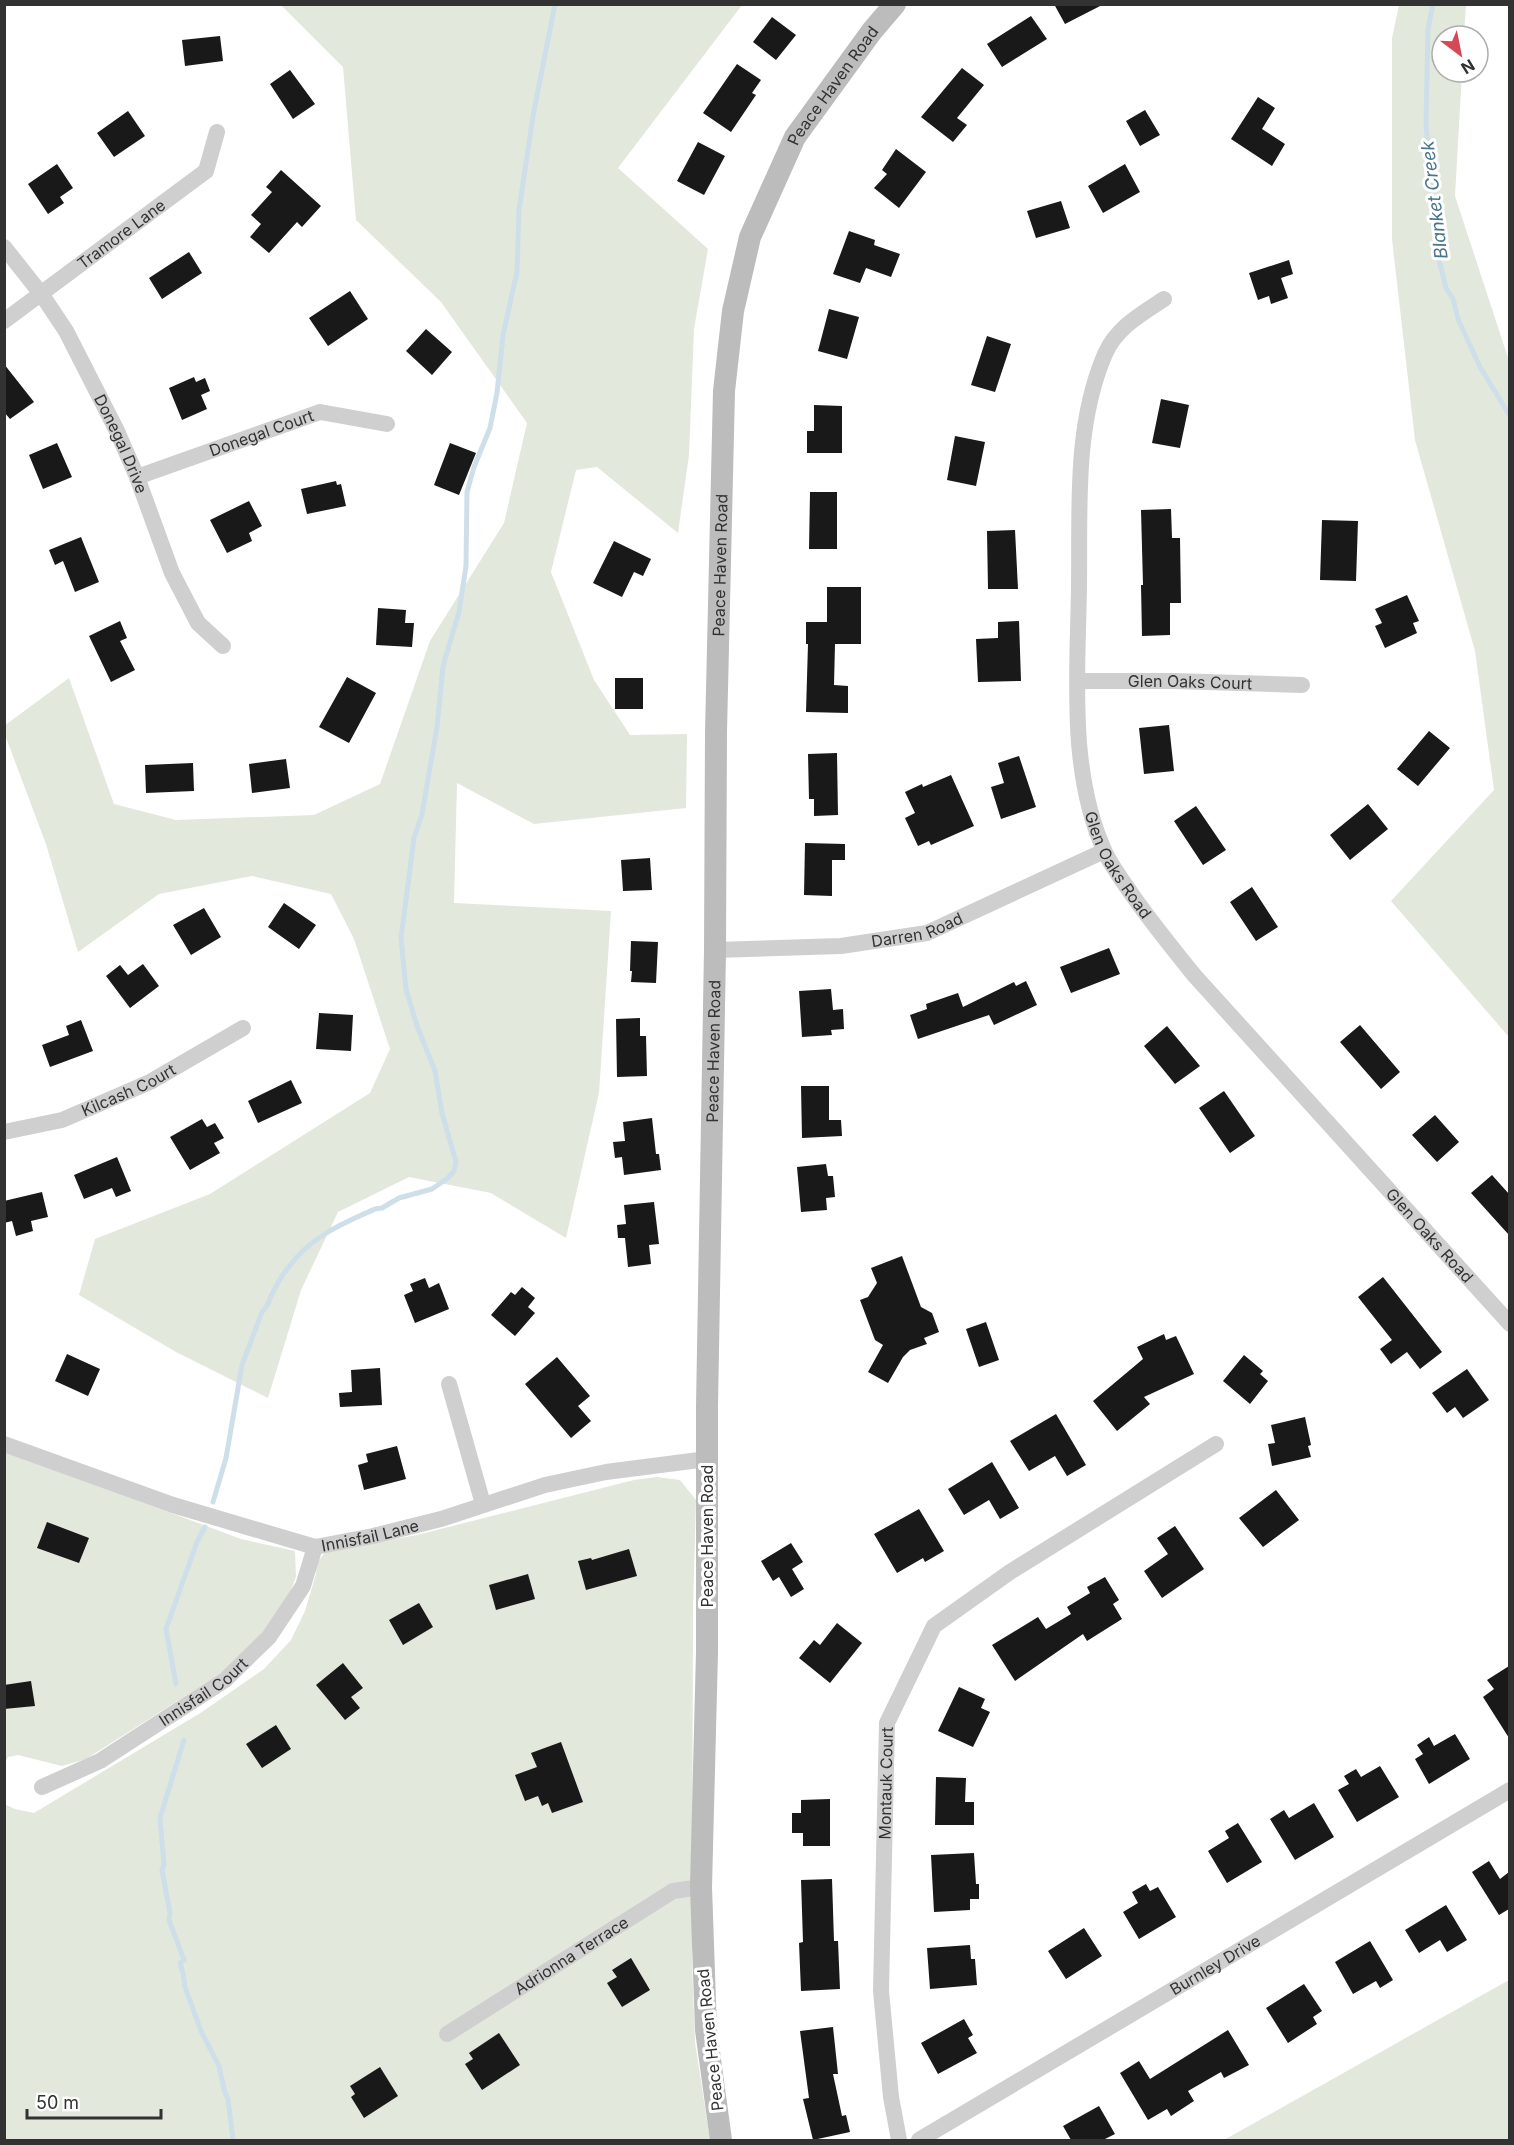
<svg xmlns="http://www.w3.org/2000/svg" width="1514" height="2145" viewBox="0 0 1514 2145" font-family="Inter,sans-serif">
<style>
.green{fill:#e2e8dc}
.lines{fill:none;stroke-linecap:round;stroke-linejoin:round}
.stream{stroke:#cedfe9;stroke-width:5}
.building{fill:#191919}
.minor{stroke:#cfcfcf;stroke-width:16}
.secondary{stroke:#bcbcbc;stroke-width:22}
.labels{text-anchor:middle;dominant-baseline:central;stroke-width:6;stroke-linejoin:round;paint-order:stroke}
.street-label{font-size:16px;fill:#323232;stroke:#fff}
.water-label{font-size:18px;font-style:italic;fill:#47748e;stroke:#fff}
</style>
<rect width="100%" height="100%" fill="#fff"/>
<path class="green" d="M281,5H742L618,168L708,249L694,329L689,455L678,533L597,467L576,470L551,572L594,680L630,735L687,734L686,808L534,824L457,783L454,903L611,911L599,1093L566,1238L491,1193L409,1177L338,1212L301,1290L268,1398L176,1352L79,1295L95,1239L210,1194L370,1093L390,1049L354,939L331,894L252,876L159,894L78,952L46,844L5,735L4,726L69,678L114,804L176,820L314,815L380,784L430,641L504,523L527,423L441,302L356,220L343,67Z
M1399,5H1466L1464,36H1442V72H1462L1455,196L1510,364L1509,1037L1391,901L1494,790L1475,651L1415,440L1392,239V38Z
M5,1451L241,1539L295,1551L296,1577L284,1607L237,1663L86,1759L62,1766L18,1755L8,1757L5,1763Z
M657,1477L680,1480L696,1500L693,1608L692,1961L695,2042L710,2140H5L4,1804L15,1809L34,1813L202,1712L264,1669L291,1640L305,1611L316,1574L317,1563L326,1551L417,1535L634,1480Z
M1509,1980V2140H1224Z"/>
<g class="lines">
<path class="stream" d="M1433,4L1428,29L1426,123L1436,248L1446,288L1453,299L1458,319L1480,367L1510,416
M213,1502L226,1458L242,1365L262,1312C269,1306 269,1299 273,1292C277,1284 282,1275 288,1268C310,1237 341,1224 375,1209L382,1208L399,1198L432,1189L448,1178L454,1171L456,1162L442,1113L435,1071L417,1026L406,989L401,938L414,838L422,814L437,727L443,666L459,612L466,566L467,492L474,467L490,428L497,393L503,335L517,272L519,210L533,116L555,4
M176,1684L166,1629L197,1542L205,1527
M184,1740L160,1818L164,1865L162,1870L170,1913L169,1920L184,1960L180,1963L183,1973L185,1987L201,2031L219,2066L225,2093L228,2099L233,2140"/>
</g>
<path class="building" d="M1054,4H1104L1065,24Z
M1031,16L1047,39L1002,67L987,44Z
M772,17L796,35L776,60L753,42Z
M220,36L223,61L185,66L182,40Z
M737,64L761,80L752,93L756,95L731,132L703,113Z
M962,68L984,85L957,118L967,125L953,142L921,117Z
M290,70L315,104L293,119L270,84Z
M1258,97L1275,108L1262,129L1285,144L1272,166L1231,139Z
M1145,110L1160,135L1140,146L1126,121Z
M128,111L145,136L114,157L97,133Z
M698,142L725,156L704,195L677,181Z
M896,149L926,172L899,208L874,188L887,174L882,170Z
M57,164L73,188L60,197L64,203L48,214L28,184Z
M1125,164L1140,192L1103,213L1088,186Z
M281,170L321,206L302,227L297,222L269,253L250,237L261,224L251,215L272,192L266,187Z
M1061,201L1070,228L1036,238L1027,211Z
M849,231L875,240L874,245L900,254L891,277L866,268L860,283L833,274Z
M189,252L202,273L162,299L149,278Z
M1289,260L1293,274L1281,278L1288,298L1271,304L1269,296L1258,300L1249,273Z
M350,291L368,319L328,346L309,318Z
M829,309L859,317L847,359L818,351Z
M426,329L452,352L432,375L406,351Z
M987,336L1011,344L995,392L971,385Z
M4,364L34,402L10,419L4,412Z
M194,377L196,382L205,378L210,391L201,395L207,409L182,420L169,388Z
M1161,399L1189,405L1180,448L1152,443Z
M814,405L842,406V453H807V431H814Z
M955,436L985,442L976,486L947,480Z
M57,443L72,477L43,489L29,455Z
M450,443L476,453L459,495L434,485Z
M336,481L337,485L341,484L346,506L307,514L301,489Z
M810,492H837V549H809Z
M249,501L262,526L249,533L252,541L227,553L210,520Z
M1171,509L1172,538H1180L1181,603H1170V635L1142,636L1141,585H1143L1141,510Z
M1322,520L1358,521L1356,581L1320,580Z
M1015,530L1018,589H988L987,531Z
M81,537L99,582L75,592L63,561L55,565L49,550Z
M614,541L651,559L643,576L634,572L622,597L593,583Z
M827,587H861V644H835L834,685L848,686V713L806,712L808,644H806V622H827Z
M1407,595L1419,621L1413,623L1417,633L1385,648L1375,626L1382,623L1375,609Z
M378,608L406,610L405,623H414L412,647L376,645Z
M120,621L127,638L120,641L135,670L111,682L89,636Z
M1019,621L1021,681L978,682L976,639L998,638V622Z
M347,677L376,693L349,743L319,727Z
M615,678H643V709H615Z
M1169,725L1174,771L1144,774L1139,728Z
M1429,731L1450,748L1418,786L1397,769Z
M837,753L838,815L814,816V799H809L808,754Z
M1019,756L1036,807L1001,819L991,787L1004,783L998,763Z
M286,759L290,788L252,793L249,764Z
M193,763L194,791L146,793L145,765Z
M951,775L974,826L931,845L929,841L918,846L905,818L915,813L905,792L922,784L923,787Z
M1368,804L1388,829L1350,860L1330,835Z
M1196,806L1226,850L1203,865L1174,821Z
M805,843L845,844V860H832V896L804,895Z
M650,858L652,890L623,891L621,860Z
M1252,887L1278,927L1256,941L1230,902Z
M284,903L316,925L299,949L268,927Z
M204,908L221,937L191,955L173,925Z
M631,941L658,942L656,983L631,982L632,971H630Z
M1109,948L1120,974L1071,993L1060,967Z
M143,964L159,986L130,1008L106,976L120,965L128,975Z
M1026,981L1037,1005L994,1025L989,1015L918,1039L910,1015L927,1009L926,1004L958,993L963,1007L1014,982L1016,986Z
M831,989L833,1010L843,1009L844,1029L831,1030L832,1035L802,1037L799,991Z
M319,1013L353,1015L351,1051L316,1049Z
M640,1018V1036H646L647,1076L617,1077L616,1019Z
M81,1020L93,1051L50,1067L42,1045L69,1035L66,1026Z
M1360,1025L1400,1072L1381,1089L1340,1042Z
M1167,1026L1200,1066L1175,1084L1144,1046Z
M291,1080L302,1103L258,1123L248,1101Z
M801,1086H829V1120H841L842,1136L802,1138Z
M1224,1091L1255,1136L1230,1153L1199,1108Z
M1435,1115L1459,1142L1437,1162L1412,1135Z
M652,1118L656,1154H659L661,1170L624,1175L622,1157L615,1158L613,1142L625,1141L623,1122Z
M202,1119L207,1127L215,1123L224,1138L214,1143L220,1153L190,1170L170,1137Z
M117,1157L131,1191L116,1197L112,1188L84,1199L74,1175Z
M826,1164L828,1176H833L835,1197L826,1198L827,1210L801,1212L797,1167Z
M1492,1175L1509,1194V1235L1471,1193Z
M42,1192L48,1217L31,1221L33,1231L16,1236L12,1221L4,1223V1201Z
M654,1202L659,1244L649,1245L651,1264L628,1267L625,1238H618L617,1225L626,1224L624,1205Z
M902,1256L921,1307L932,1313L939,1332L924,1338L927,1344L910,1350L903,1357L888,1383L868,1372L883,1345L875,1340L860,1300L868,1297L877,1283L871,1268Z
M1383,1277L1442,1352L1420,1369L1407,1352L1391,1364L1380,1349L1392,1340L1358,1297Z
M425,1278L429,1288L439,1283L449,1309L415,1323L404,1295L413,1291L410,1284Z
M522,1287L535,1298L528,1307L535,1313L515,1336L491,1315L511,1292L515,1295Z
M986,1322L999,1360L979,1367L966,1329Z
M1164,1334L1166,1340L1176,1336L1194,1374L1144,1397L1150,1404L1117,1431L1093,1401L1143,1359L1137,1347Z
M67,1354L100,1369L88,1396L55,1381Z
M1244,1355L1263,1371L1260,1374L1268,1381L1250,1404L1223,1381Z
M557,1357L590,1396L578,1406L591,1421L571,1438L525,1384Z
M380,1368L382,1405L340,1407L339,1393L352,1392L351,1370Z
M1467,1369L1489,1400L1463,1418L1455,1407L1447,1413L1432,1393Z
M1056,1414L1086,1465L1067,1476L1055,1456L1029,1471L1010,1441Z
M1305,1417L1311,1445L1308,1446L1311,1457L1272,1466L1268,1444L1275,1443L1271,1425Z
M397,1446L406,1479L364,1490L358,1465L368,1462L366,1454Z
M992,1462L1019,1508L1000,1519L989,1500L964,1515L948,1489Z
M1276,1490L1299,1520L1263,1547L1239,1518Z
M919,1509L944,1551L925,1562L923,1558L897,1573L874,1534Z
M47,1522L89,1538L79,1563L37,1548Z
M1175,1526L1204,1569L1162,1598L1144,1571L1168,1554L1157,1538Z
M791,1543L803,1562L792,1569L804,1589L791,1597L779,1577L773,1581L761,1561Z
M629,1549L637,1576L586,1590L578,1561L591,1558L592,1560Z
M528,1574L535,1599L496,1610L489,1585Z
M1105,1577L1119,1600L1113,1604L1122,1619L1087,1641L1083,1634L1015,1681L992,1645L1038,1617L1046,1629L1071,1614L1067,1607L1090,1593L1087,1587Z
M419,1603L433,1627L403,1645L389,1620Z
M837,1623L862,1643L830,1683L799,1658L814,1640L820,1645Z
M343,1663L363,1688L351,1697L360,1708L345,1720L316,1685Z
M1509,1666V1738L1483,1697L1494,1689L1487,1680Z
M31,1681L35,1706L4,1709V1685Z
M959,1687L985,1699L981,1708L990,1712L973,1747L938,1731Z
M276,1725L291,1749L262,1768L246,1744Z
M1455,1734L1470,1759L1429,1784L1415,1759L1423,1754L1417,1745L1429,1737L1434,1746Z
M561,1742L583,1802L552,1813L548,1803L542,1806L538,1796L525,1801L515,1775L537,1767L531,1753Z
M1380,1766L1399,1797L1357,1822L1338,1790L1349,1784L1344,1776L1356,1769L1361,1777Z
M936,1777L966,1778L965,1802H974V1825H935Z
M830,1799V1846H803V1833H792V1813H801V1800Z
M1314,1803L1334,1837L1295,1860L1270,1819L1284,1810L1289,1818Z
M1238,1823L1262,1862L1227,1883L1208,1851L1229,1838L1225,1831Z
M974,1853L976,1884H979V1899H970V1910L934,1912L931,1855Z
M1489,1861L1500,1879L1509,1872V1909L1499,1915L1472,1872Z
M832,1879L834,1941H838L840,1989L801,1991L799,1943L803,1942L801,1880Z
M1146,1884L1150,1891L1158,1887L1176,1917L1139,1939L1123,1912L1138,1903L1132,1892Z
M1446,1905L1467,1940L1447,1952L1440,1940L1419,1953L1405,1930Z
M1084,1928L1102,1956L1066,1979L1048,1951Z
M1370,1941L1393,1980L1380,1988L1376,1981L1353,1994L1335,1962Z
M970,1945L971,1959H975L977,1985L930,1989L927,1948Z
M631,1958L650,1990L622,2007L607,1983L617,1977L612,1970Z
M1304,1984L1322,2011L1313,2017L1317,2024L1288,2043L1266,2008Z
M964,2019L973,2035L968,2038L977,2053L938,2074L921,2043Z
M833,2027L838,2074H833L842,2116L846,2115L850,2132L813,2140L803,2099L809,2098L800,2031Z
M1228,2030L1249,2065L1224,2078L1221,2072L1188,2091L1194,2101L1171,2116L1167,2109L1148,2120L1120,2073L1139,2061L1150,2079Z
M499,2033L520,2065L482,2090L465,2064L473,2059L469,2053Z
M380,2067L398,2096L364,2118L351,2097L355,2094L350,2086Z
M1099,2106L1115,2134L1103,2140H1071L1063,2126Z"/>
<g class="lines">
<g class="minor">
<path id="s1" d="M4,247L42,295L66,331L117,431L137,477L172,573L198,623L223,646"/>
<path id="s2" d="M1164,299C1141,314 1116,328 1105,354C1074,426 1080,509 1079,586C1078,672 1068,769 1104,850C1111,866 1123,881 1133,896C1152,923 1173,949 1194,975L1510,1324"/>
<path id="s3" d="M4,321L206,171L217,132"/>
<path id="s4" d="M137,477L320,412L387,424"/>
<path id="s5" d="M1078,681H1174L1302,685"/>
<path id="s6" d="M715,950L841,946L927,933L1104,851"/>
<path id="s7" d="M4,1132L62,1120L150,1082L243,1028"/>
<path d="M449,1384L483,1504"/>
<path id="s8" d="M4,1444L173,1505L315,1547L373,1536L441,1519L545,1485L606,1472L707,1459"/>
<path id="s9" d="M42,1787L100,1761L225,1680L269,1637L303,1586L315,1547"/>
<path id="s10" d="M447,2034L673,1891L701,1887"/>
<path id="s11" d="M899,2140L891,2097L881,1991L887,1723L934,1626L1010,1572L1216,1444"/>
<path id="s12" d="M919,2140L1510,1790"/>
</g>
<path class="secondary" id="s13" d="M721,2140L706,2030L701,1887L707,1652V1407L715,950L716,732L724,391L733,311L750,237L795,137L872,31L895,4"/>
</g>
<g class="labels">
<g class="street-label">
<text stroke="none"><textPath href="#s13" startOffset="2080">Peace Haven Road</textPath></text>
<text stroke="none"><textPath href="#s3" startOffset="146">Tramore Lane</textPath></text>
<text stroke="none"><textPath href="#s4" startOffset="132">Donegal Court</textPath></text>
<text stroke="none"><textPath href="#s1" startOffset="230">Donegal Drive</textPath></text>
<text stroke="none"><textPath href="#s13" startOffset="1576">Peace Haven Road</textPath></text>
<text stroke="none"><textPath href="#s5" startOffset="112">Glen Oaks Court</textPath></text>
<text stroke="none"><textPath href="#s2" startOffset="604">Glen Oaks Road</textPath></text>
<text stroke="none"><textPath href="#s6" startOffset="204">Darren Road</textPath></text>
<text stroke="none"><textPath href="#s13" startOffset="1090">Peace Haven Road</textPath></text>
<text stroke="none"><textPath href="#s7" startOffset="132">Kilcash Court</textPath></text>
<text stroke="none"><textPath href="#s2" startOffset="1090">Glen Oaks Road</textPath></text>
<text stroke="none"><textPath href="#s8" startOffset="384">Innisfail Lane</textPath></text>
<text transform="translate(707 1536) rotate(-90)">Peace Haven Road</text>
<text stroke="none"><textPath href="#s9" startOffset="188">Innisfail Court</textPath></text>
<text stroke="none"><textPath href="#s11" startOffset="358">Montauk Court</textPath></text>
<text stroke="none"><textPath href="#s10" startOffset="147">Adrionna Terrace</textPath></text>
<text stroke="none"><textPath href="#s12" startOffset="344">Burnley Drive</textPath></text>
<text transform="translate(710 2040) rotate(-96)">Peace Haven Road</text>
</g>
<g class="water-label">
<text transform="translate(1434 200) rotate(-97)">Blanket Creek</text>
</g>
</g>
<rect width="1514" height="2145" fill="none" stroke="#323232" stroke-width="12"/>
<g transform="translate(1460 54) rotate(148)"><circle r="28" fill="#ffffff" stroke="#adadad" stroke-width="1.5"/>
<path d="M0-4.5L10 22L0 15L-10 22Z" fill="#d54956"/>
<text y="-9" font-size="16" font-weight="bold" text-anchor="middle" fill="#323232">N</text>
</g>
<path d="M27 2109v9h134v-9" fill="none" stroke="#323232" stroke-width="3"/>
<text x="36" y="2109" font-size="18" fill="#323232" stroke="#ffffff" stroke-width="4.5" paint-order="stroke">50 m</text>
</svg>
